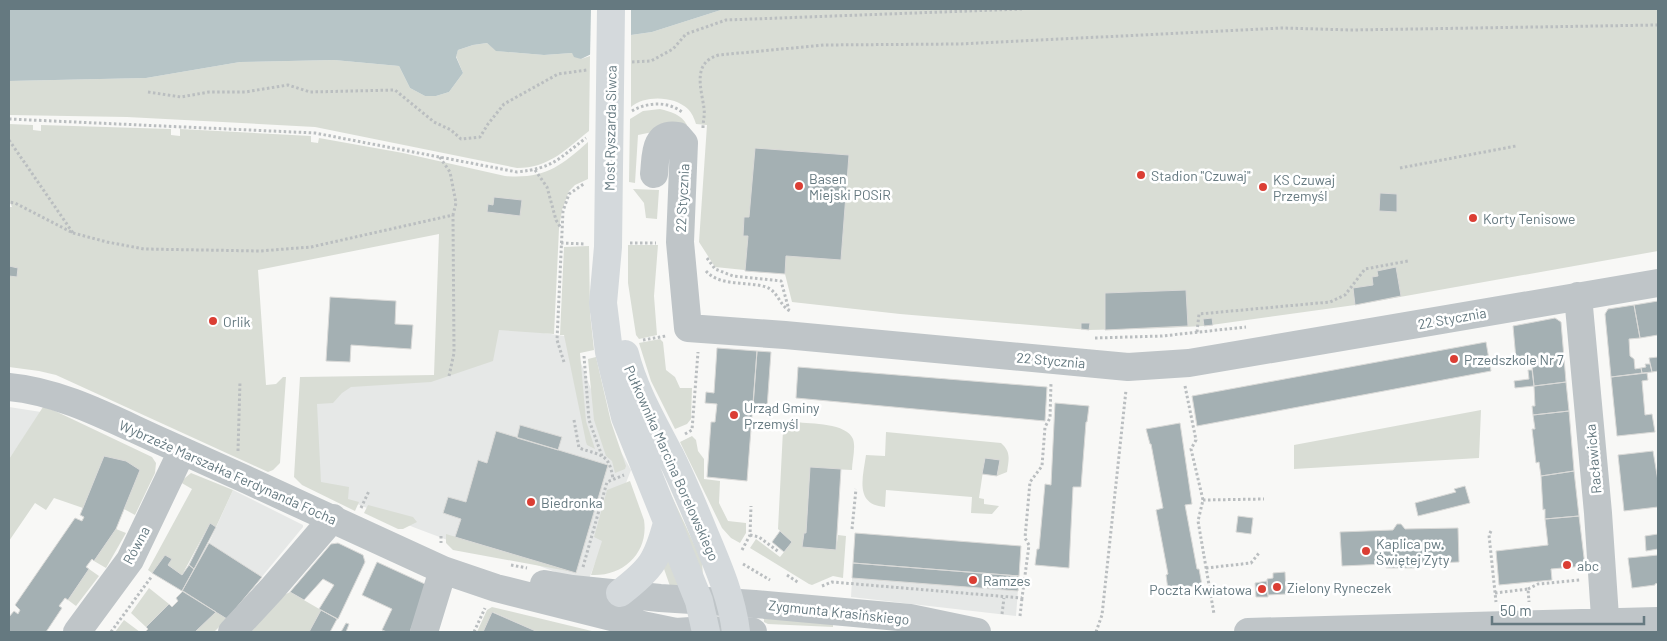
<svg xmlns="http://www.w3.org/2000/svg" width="1667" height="641" viewBox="0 0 1667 641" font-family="Barlow,sans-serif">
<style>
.built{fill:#e6e8e7}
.green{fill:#d9ddd5}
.water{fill:#b7c5c7}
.pier{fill:#f8f8f6}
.building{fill:#a4b0b3;stroke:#dadad8}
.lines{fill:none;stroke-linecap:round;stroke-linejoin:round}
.path{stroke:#babec0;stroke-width:3;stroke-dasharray:2.5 2.5;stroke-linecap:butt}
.minor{stroke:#bfc5c8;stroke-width:28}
.major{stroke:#d4d9dc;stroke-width:28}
.poi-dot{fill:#db3e34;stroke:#fff;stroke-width:2}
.labels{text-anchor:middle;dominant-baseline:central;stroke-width:5;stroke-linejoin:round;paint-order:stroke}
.street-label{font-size:14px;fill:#657980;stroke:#fff}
.poi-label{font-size:14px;fill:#657980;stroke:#fff;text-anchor:start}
</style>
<rect width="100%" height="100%" fill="#f8f8f6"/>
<path class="built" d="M496,326L571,337L602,418L631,470L587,584L500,551L458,544L413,527L321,489L314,383L438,378Z
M9,407L41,412L9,459Z
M233,490L303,525V527L227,619L182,591L209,543Z
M853,563L1019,576L1016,616L851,597Z"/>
<path class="green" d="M724,9H1658V251L1355,305L1204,326L1163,328L1089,330L900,314L792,302L785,274L715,267L699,242L707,125L696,124C694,118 692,113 688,109C674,96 645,95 631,107V35L652,32Z
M487,43L497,51L544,55L572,53L581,59L590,56L589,131C565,150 549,168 517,168L315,127L127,117L9,115V81L146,78L240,62L334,60L399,66L410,88L425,96H436L449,92L463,73L456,56L458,50L473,45Z
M660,109C671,112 681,114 687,125L638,135L635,183L629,182L630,119L643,111Z
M9,124L33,125V130L41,131V125L171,129V135L180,136V129L311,136V142L318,143L319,138L403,153L505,176C544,179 560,167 588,142V179L575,185L569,191L562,210L559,229L554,334L499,330L493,361L431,382L351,387L342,393L333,403L317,404L321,482L349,487L348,499L359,502L355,511L302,485L294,477L300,377L434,375L439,234L258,270L266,385L276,384L283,377H286L280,463L273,470L268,472L56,375L39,371L9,367V207H12L9,200Z
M633,189L659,190L657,219L646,218L644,203Z
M628,245H658L654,296L657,335L639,339L636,335L628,283Z
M589,246L590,313L594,350L580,353L586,421L595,449L587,445L586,442L564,335H560L564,247Z
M660,339L663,342L666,370L675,377L680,388H692L691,419L687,424L675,429L651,381L639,343Z
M596,357L611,422L626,466L625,469L615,473L612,461L606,456L594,420L588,359Z
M43,407L53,410L152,457L156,463L155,473L135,515L124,509L139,470L126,461L104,456L83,508L54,498L46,510L35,503L9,541V459Z
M1481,410L1479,458L1294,469V445Z
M796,422C811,424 847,423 853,439C856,448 852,461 852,470L810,468L806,533H804L802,546L836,550L838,535L846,536L843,578L833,576L812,585L809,584L750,548L756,539L780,557L792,542L778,529L783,430L785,426Z
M886,432L1001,443C1011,452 1009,458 1007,472L997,476L1000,460L985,458L979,498L984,499V504L999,506L992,514L971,513L972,497L886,490L885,507C854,505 863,477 866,455L885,456Z
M692,436L696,440L698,451L704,459V479L720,481L719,503L728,521L746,523V533L740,543L731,538L722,528L680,442Z
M660,471L702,561L703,577Z
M191,473L233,490L216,527L210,523L182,575L168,565L152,573L148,570L192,489L180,482Z
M630,481L644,520C649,553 623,577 591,575L602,541L594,537L607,490Z
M368,505L413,517L417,522L403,529H398L364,513Z
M116,529L126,533L106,568L94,561Z
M446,534L573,572L453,550L446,543Z
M669,555L683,588L671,589L663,566Z
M89,569L99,576L76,606L68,600Z
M149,588L169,604L146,627L131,613Z
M290,592L321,610L309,632H251L282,596Z
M492,607L596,632H538L493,612L483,632H477L487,610Z
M216,612L227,619L214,632H195Z
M764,618L833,623V627L768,624L764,622Z
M124,620L140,632H115Z"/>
<path class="water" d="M9,9H732H724L652,32L631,35L581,59L574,57L572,53L544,55L496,51L487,43L473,45L458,50L456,57L463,73L449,92L436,96H425L410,88L399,66L334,60L240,62L146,78L9,81Z"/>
<path class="pier" d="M591,9H631V38L590,58Z"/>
<path class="building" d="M755,148L849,155L841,260L786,256L785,274L745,271L748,236H743L744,217H749Z
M1380,193L1397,194V212L1379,211Z
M494,197L522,200L520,216L487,212L488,204L493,205Z
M9,266L18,268L17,277L9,276Z
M1396,267L1401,296L1355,305L1353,288L1373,285L1372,277L1378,276L1377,271Z
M1186,290L1188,326L1105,330V293Z
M330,297L396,301L395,324L413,325L411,349L351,345L350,362L326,361Z
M1658,301V335L1640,338L1634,305Z
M1634,305L1640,338L1629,339L1630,356L1634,359L1635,369L1641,368L1642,373L1611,377L1605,314L1608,309Z
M1212,318L1213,325L1204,326L1203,319Z
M1555,318L1561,322L1566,382L1534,386L1531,356L1516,359L1513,326Z
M1081,323H1090L1089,330L1081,329Z
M1486,342L1491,371L1197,426L1192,396Z
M717,348L757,351L747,481L707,477L711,422H715L717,404L705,403L706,392L714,393Z
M757,351L771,352L767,408L753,407Z
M1658,357V371L1652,372L1649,358Z
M1645,364H1650L1652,372L1642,373L1641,368L1646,367Z
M798,367L1047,387L1045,421L796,398Z
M1528,370H1532L1534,386L1515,388L1514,381L1529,379Z
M1647,373L1648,380L1642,381L1645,415L1652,414L1655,432L1617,436L1611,377Z
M1566,382L1569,411L1533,415L1532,406H1535L1534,386Z
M1055,403L1089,406L1087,422H1086L1081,487H1073L1069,568L1035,565L1037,549H1039L1045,484L1051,485Z
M1569,411L1574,471L1541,476L1539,462L1536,463L1532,429H1535L1533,415Z
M1180,423L1192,504L1185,505L1197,569H1199L1202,585L1168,590L1166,575L1168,574L1156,510L1163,508L1151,444H1150L1146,429Z
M520,425L562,437L558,450L517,438Z
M496,431L608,465L576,573L455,537L461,519L443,513L448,497L466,502L478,460L487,463Z
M1653,451L1658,481V507L1624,511L1618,455Z
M104,456L126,461L140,470L116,529L94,561L92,559L86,567L89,569L68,600L65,598L59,606L62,608L46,632H9V617L14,611L18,614L20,610L15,605L75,518L82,521L84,517L80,515Z
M985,458L1000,460L997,476L982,474Z
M810,467L841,469L836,550L802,547L804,533H806Z
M1574,471L1579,516L1545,519V509L1543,510L1541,476Z
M1465,486L1470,503L1418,516L1415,503L1456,492L1454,489Z
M1238,516L1253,518L1251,534L1236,532Z
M1579,516L1585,566L1551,569L1552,580L1499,585L1496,551L1548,545L1545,519Z
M210,523L216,527L194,569L189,565Z
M1397,524H1401L1405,529L1458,528L1459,562L1415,564V568H1386V564L1342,566L1340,532L1393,530Z
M780,531L792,542L784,552L772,542Z
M855,533L1021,546L1019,576L853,563Z
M1658,534V549L1646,551L1645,536Z
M209,543L262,577L227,619L182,591Z
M338,543L363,555L365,562L338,619L319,609L334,585L323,579L304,600L290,592L331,544Z
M165,555L172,559L168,565L182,575L189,565L194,569L182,591L152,573Z
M1658,555V583L1655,584V585L1632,588L1628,558Z
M377,562L427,585L410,632H387L382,630L392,609L362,595Z
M853,563L1019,576L1018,591L852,578Z
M1285,572L1286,594L1268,595L1267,579L1273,578V573Z
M1267,581L1268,597H1256L1255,583Z
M183,591L216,612L195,632H145L148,629L146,627L169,604L172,607L178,601L176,598Z
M321,610L337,619L330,632H309Z
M492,612L538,632H483Z
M346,623L349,624L346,632H341Z"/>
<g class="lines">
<path class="path" d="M632,62L651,61L673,49L686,34L726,20L1022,9
M148,92L181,97L209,92H245L288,85L310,92L395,90L434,122L451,130L461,139L480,137L488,124L504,104L558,74L587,70
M632,111C647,102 668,101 682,112
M9,119L315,133L517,172C554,168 558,159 586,138
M703,128C703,121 705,115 704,108C701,88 692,62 719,55L824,45L959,44L1283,28L1352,30L1658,25
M9,140L73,233L15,203L9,202
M1400,168L1516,146
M535,170L547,187L556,220L561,228
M73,233L107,242L144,249L260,251L311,247L453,215L456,203L450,172L439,156
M561,243L586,244
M630,243H656
M707,258L715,269L733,276L781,281L789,310
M706,271C720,287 748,281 766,287C778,291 779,305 790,311
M1197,332L1199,314L1330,302L1345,295L1365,269L1408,261
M1095,338L1162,336L1246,327
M643,340L666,336
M584,356L589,420L602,456
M564,362L557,340L563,211L569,194L585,183
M449,376L454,353L453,215
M1185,386L1196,440L1191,449L1203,500L1198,521L1214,614
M784,408L791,402
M574,420L579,448C602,456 609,453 613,479
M685,434L692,430L698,352
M238,451L240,381
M1203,500L1264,499
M361,508L369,491
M852,529L856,489
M1491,531L1489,535L1496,602
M750,535L759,537L779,552
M441,536V543
M742,550L750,535L751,506
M743,564L770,580
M511,565L527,568
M583,567L607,482L624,475
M1206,568L1251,563L1259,553
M787,575L799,583
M822,586L832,582L1022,598L1029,545L1025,538L1030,482L1042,466L1045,427L1050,418L1051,383
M1528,589L1538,584L1580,580
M1495,593L1528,589L1529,602
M1002,614L1004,598
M1020,616L1022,598
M111,632L152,576
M474,632L485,608
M1096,632L1102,615L1126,390"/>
<path class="minor" d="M654,174C656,157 653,132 678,136L684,143L680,242L688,328L785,335L1128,367L1189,363L1658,283
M1578,296L1598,513L1606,632
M9,387C64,392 115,421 165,443C250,481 335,520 419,559L443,570L496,588L647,626L676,632L706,630L753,632
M544,584L572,589L660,598L755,604L910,618L977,632
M77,632L130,560L182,451
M232,632L272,589L333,518
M424,632L443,570
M1248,632L1658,621"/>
<path class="major" d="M611,9L608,247L603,303L609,352L625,417L699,601L706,632
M625,354C634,390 653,422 670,455C683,481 694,508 705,535C718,566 732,598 736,632
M620,593C651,569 657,561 667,523"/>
</g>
<g class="poi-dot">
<circle cx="1141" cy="175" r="5"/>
<circle cx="799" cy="186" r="5"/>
<circle cx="1263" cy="187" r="5"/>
<circle cx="1473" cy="218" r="5"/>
<circle cx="213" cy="321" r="5"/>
<circle cx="1454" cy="359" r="5"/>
<circle cx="734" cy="415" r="5"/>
<circle cx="531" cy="502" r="5"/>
<circle cx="1366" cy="551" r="5"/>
<circle cx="1567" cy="565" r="5"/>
<circle cx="973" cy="580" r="5"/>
<circle cx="1277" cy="587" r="5"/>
<circle cx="1262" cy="589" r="5"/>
</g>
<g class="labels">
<g class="street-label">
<text transform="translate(610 128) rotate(-89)">Most Ryszarda Siwca</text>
<text transform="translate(682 198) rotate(-87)">22 Stycznia</text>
<text transform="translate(1452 318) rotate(-10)">22 Stycznia</text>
<text transform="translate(1051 360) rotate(5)">22 Stycznia</text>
<text transform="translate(1593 459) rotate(-95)">Racławicka</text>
<text transform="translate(672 463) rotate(66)">Pułkownika Marcina Borelowskiego</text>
<text transform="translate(228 472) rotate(24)">Wybrzeże Marszałka Ferdynanda Focha</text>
<text transform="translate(136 545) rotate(-62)">Równa</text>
<text transform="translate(839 612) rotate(6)">Zygmunta Krasińskiego</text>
</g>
<g class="poi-label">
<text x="1151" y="175">Stadion "Czuwaj"</text>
<text x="809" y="178">Basen<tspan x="809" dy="16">Miejski POSiR</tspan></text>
<text x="1273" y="179">KS Czuwaj<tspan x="1273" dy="16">Przemyśl</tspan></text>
<text x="1483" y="218">Korty Tenisowe</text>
<text x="223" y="321">Orlik</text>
<text x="1464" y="359">Przedszkole Nr 7</text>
<text x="744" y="407">Urząd Gminy<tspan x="744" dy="16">Przemyśl</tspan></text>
<text x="541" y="502">Biedronka</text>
<text x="1376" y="543">Kaplica pw.<tspan x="1376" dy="16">Świętej Zyty</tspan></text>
<text x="1577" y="565">abc</text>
<text x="983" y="580">Ramzes</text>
<text x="1287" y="587">Zielony Ryneczek</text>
<text x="1252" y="589" text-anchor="end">Poczta Kwiatowa</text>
</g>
</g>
<rect width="1667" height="641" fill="none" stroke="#657980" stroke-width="20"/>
<path d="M1492 616v8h152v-8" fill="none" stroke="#657980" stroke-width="2.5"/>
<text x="1500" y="616" font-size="15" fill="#657980" stroke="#ffffff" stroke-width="4" paint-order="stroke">50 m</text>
</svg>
